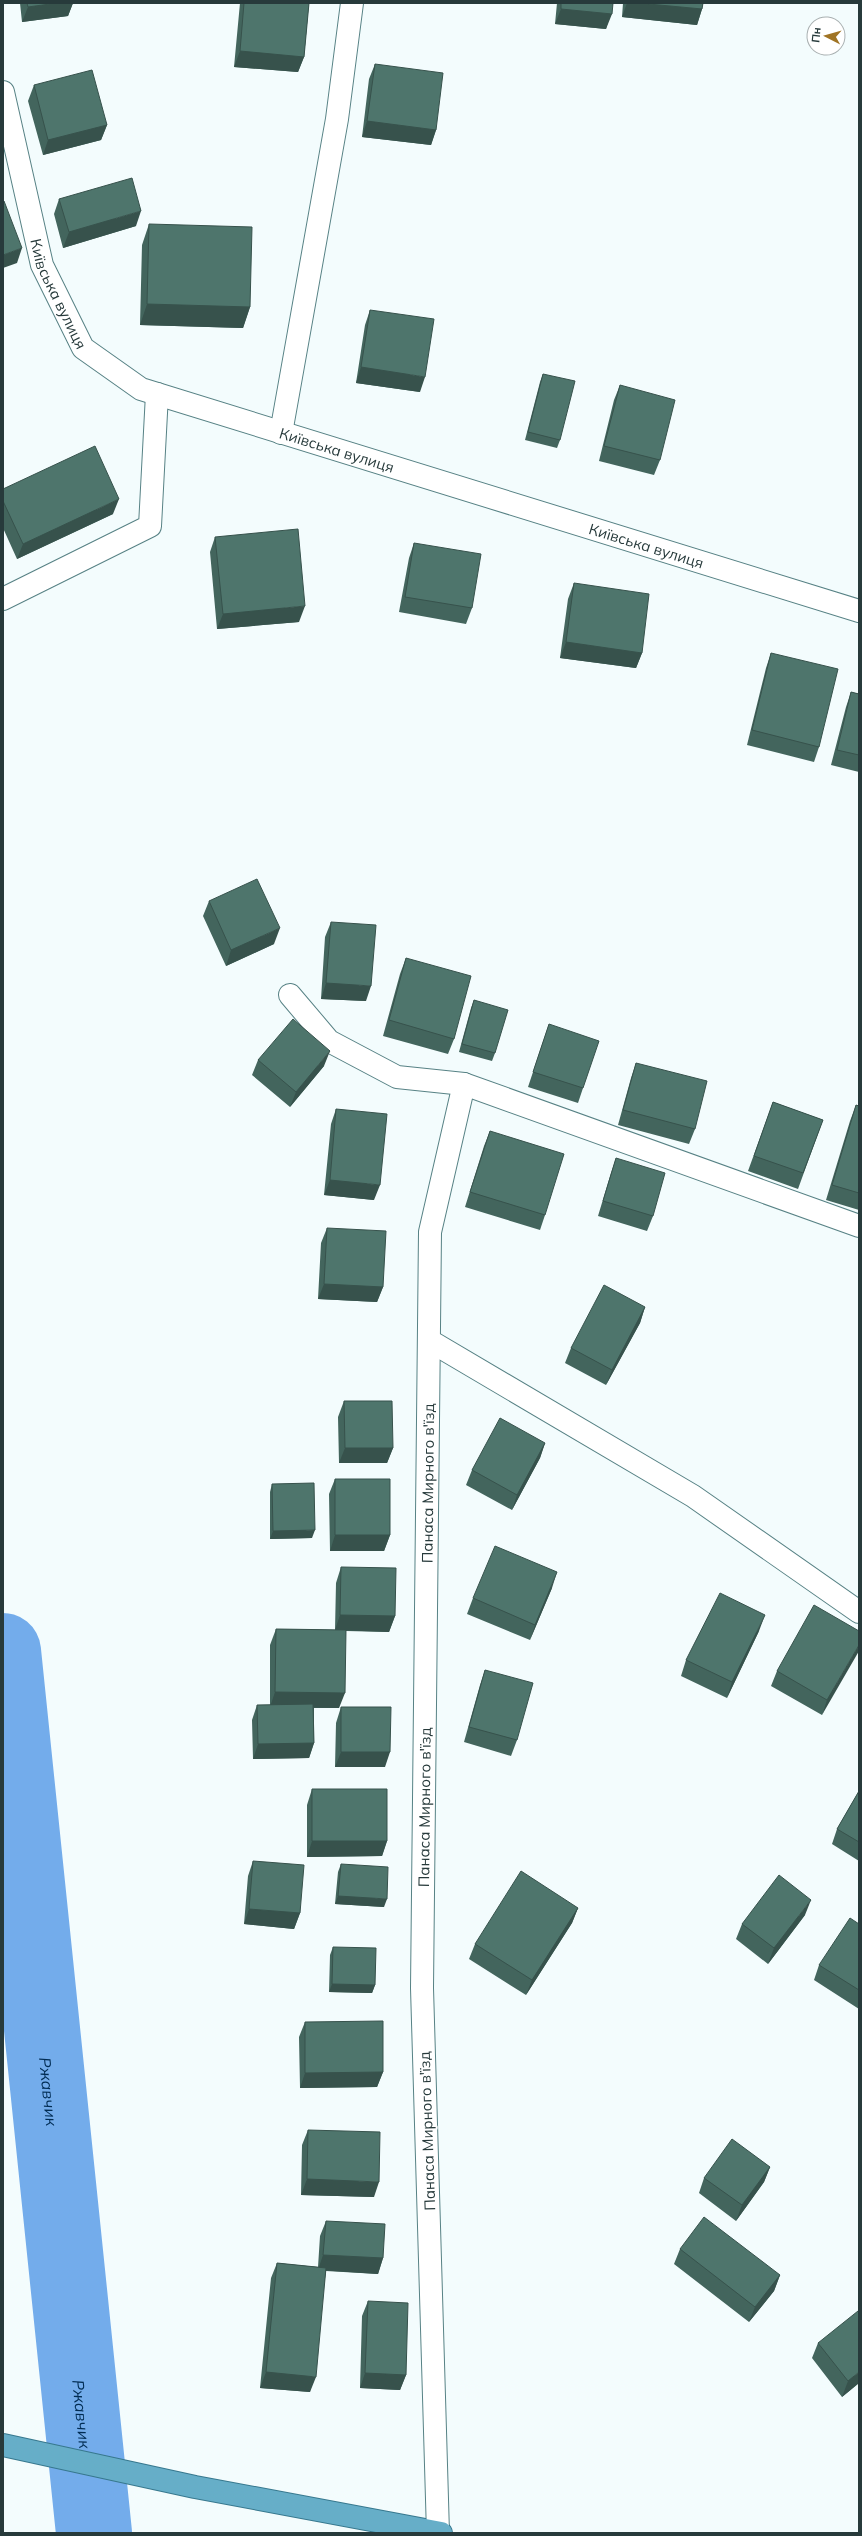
<svg xmlns="http://www.w3.org/2000/svg" width="862" height="2536" viewBox="0 0 862 2536" font-family="Mulish,sans-serif">
<style>
.lines{fill:none;stroke-linecap:round;stroke-linejoin:round}
.river{stroke:#73aceb;stroke-width:76}
.minor-casing{stroke:#578285;stroke-width:24}
.trunk-casing{stroke:#37788e;stroke-width:24}
.minor{stroke:#fff;stroke-width:22}
.trunk{stroke:#66aec8;stroke-width:22}
.wall{fill:#43655d}
.shaded-wall{fill:#37524c}
.building{fill:#4e756c;stroke:#37524c}
.labels{text-anchor:middle;dominant-baseline:central;stroke-width:4;stroke-linejoin:round;paint-order:stroke}
.street-label{font-size:15px;fill:#273a3b;stroke:#fff}
.water-label{font-size:16px;font-style:italic;fill:#012c53;stroke:#fff}
</style>
<rect width="100%" height="100%" fill="#f3fcfd"/>
<g class="lines">
<path class="river" id="s1" d="M3,1651L94,2533"/>
<g class="minor-casing">
<g id="minor">
<path id="s2" d="M3,92L42,265L83,348L141,389L859,611"/>
<path d="M281,433L337,119L352,3"/>
<path d="M3,599L150,526L157,394"/>
<path d="M290,995L329,1041L397,1077L464,1084L859,1226"/>
<path d="M430,1341L693,1496L859,1612"/>
<path id="s3" d="M438,2533L422,1988L430,1232L464,1084"/>
</g>
</g>
<g class="trunk-casing">
<path id="trunk" d="M3,2445L195,2487L441,2533"/>
</g>
<use href="#minor" class="minor"/>
<use href="#trunk" class="trunk"/>
</g>
<path class="wall" d="M20,3H73L68,16L22,22Z
M240,3H309L304,57L298,72L234,67Z
M557,3H613L606,29L555,24Z
M623,3H703L702,9L697,25L622,17Z
M375,64L436,130L431,145L362,137L369,79Z
M34,85L107,125L101,140L43,155L28,101Z
M59,199L136,226L63,248L54,214Z
M149,224L250,307L243,328L140,325L142,245Z
M370,310L420,392L356,383L365,325Z
M543,374L560,440L557,448L525,440L540,382Z
M620,385L660,460L654,475L599,461L614,400Z
M3,489L113,514L17,559L3,528Z
M215,537L299,622L217,629L210,552Z
M414,543L472,608L466,624L399,612L409,558Z
M574,583L642,653L636,668L560,658L568,599Z
M771,653L819,747L814,762L747,745L766,668Z
M851,692L859,694V772L831,765L846,707Z
M209,901L274,944L226,966L203,916Z
M331,922L366,1001L321,999L325,937Z
M406,958L454,1039L448,1054L383,1036L400,974Z
M474,1000L495,1053L492,1061L459,1052L471,1008Z
M549,1024L583,1088L578,1103L528,1087Z
M258,1060L324,1066L290,1107L252,1075Z
M636,1063L695,1129L689,1144L618,1125L631,1078Z
M773,1102L823,1120L798,1189L748,1171Z
M856,1105L859,1106V1210L826,1200L850,1121Z
M336,1109L374,1200L324,1195L331,1124Z
M490,1131L545,1215L540,1230L465,1207L484,1146Z
M616,1158L653,1216L647,1231L598,1216L611,1173Z
M327,1228L383,1287L377,1302L318,1299L321,1243Z
M645,1307L640,1323L606,1385L565,1363L571,1348Z
M344,1401L393,1448L387,1463H339L338,1417Z
M545,1443L540,1458L512,1510L466,1485L472,1470Z
M335,1479L390,1535L384,1551H330L329,1494Z
M272,1484L312,1538L270,1539V1492Z
M341,1567L395,1616L389,1632L346,1631L339,1708H314V1743L309,1758L253,1759L252,1720L257,1705H270V1645L276,1629L335,1630L336,1583Z
M552,1588L530,1640L467,1614L473,1598Z
M759,1631L727,1698L681,1676L686,1660Z
M859,1631L822,1715L771,1686L777,1671Z
M485,1670L517,1740L511,1756L464,1742L480,1685Z
M341,1707L385,1767H335L336,1723Z
M312,1789L387,1841L382,1856L307,1857V1805Z
M859,1791V1861L832,1844L837,1829Z
M253,1861L300,1913L294,1929L244,1924L248,1876Z
M341,1864L384,1907L335,1904L338,1872Z
M578,1908L572,1923L526,1995L469,1959L475,1944Z
M805,1915L768,1964L736,1939L742,1924Z
M859,1924V2009L814,1980L819,1965Z
M333,1947L375,1985L372,1993L329,1992L330,1955Z
M305,2022L383,2072L377,2087L300,2088L299,2037Z
M308,2130L374,2197L301,2195L302,2145Z
M770,2167L764,2182L736,2221L699,2193L704,2178Z
M326,2221L383,2258L378,2274L326,2271L310,2392L260,2388L271,2278L277,2263L318,2267L320,2236Z
M680,2249L780,2275L774,2291L749,2322L674,2264Z
M368,2301L406,2375L400,2390L360,2388L362,2316Z
M818,2343L859,2383L842,2397L812,2358Z"/>
<path class="shaded-wall" d="M57,3H73L68,16L22,22L28,7Z
M627,3H638L702,9L697,25L622,17Z
M561,9L612,14L606,29L555,24Z
M240,51L304,57L298,72L234,67Z
M367,121L436,130L431,145L362,137Z
M107,125L101,140L43,155L48,140Z
M141,211L136,226L63,248L69,232Z
M22,248L17,263L3,268V255Z
M147,304L250,307L243,328L140,325Z
M361,367L425,377L420,392L356,383Z
M119,499L113,514L17,559L23,544Z
M305,606L299,622L217,629L223,614Z
M566,642L642,653L636,668L560,658Z
M280,928L274,944L226,966L231,950Z
M326,983L371,986L366,1001L321,999Z
M330,1051L324,1066L290,1107L296,1092Z
M330,1180L380,1185L374,1200L324,1195Z
M324,1284L383,1287L377,1302L318,1299Z
M645,1307L640,1323L606,1385L612,1370Z
M545,1443L540,1458L512,1510L517,1495Z
M345,1448H393L387,1463H339Z
M315,1530L312,1538L270,1539L273,1531Z
M335,1535H390L384,1551H330Z
M557,1572L552,1588L530,1640L535,1625Z
M340,1615L395,1616L389,1632L335,1630Z
M765,1615L759,1631L727,1698L732,1682Z
M859,1645V1651L822,1715L827,1700Z
M275,1692L345,1693L339,1708L270,1707Z
M314,1743L309,1758L253,1759L258,1744Z
M341,1752H390L385,1767H335Z
M312,1841H387L382,1856L307,1857Z
M338,1896L387,1899L384,1907L335,1904Z
M811,1900L805,1915L768,1964L774,1948Z
M578,1908L572,1923L526,1995L532,1980Z
M249,1909L300,1913L294,1929L244,1924Z
M332,1984L375,1985L372,1993L329,1992Z
M383,2072L377,2087L300,2088L305,2073Z
M770,2167L764,2182L736,2221L742,2205Z
M307,2179L379,2182L374,2197L301,2195Z
M323,2255L383,2258L378,2274L318,2270Z
M780,2275L774,2291L749,2322L755,2307Z
M266,2372L316,2377L310,2392L260,2388Z
M859,2372V2383L842,2397L848,2381Z
M365,2373L406,2375L400,2390L360,2388Z"/>
<path class="building" d="M27,3H57L28,7Z
M244,3H309L304,57L240,51Z
M561,3H613L612,14L561,9Z
M638,3H703L702,9Z
M375,64L443,73L436,130L367,121Z
M92,70L107,125L48,140L34,85Z
M132,178L141,211L69,232L59,199Z
M4,201L22,248L3,255V202Z
M149,224L252,227L250,307L147,304Z
M370,310L434,319L425,377L361,367Z
M543,374L575,381L560,440L528,432Z
M620,385L675,400L660,460L604,446Z
M95,446L119,499L23,544L3,501V489Z
M298,529L305,606L223,614L215,537Z
M414,543L481,554L472,608L405,597Z
M574,583L649,594L642,653L566,642Z
M771,653L838,669L819,747L752,730Z
M851,692L859,694V755L837,750Z
M257,879L280,928L231,950L209,901Z
M331,922L376,925L371,986L326,983Z
M406,958L471,976L454,1039L389,1020Z
M474,1000L508,1010L495,1053L462,1044Z
M293,1019L330,1051L296,1092L258,1060Z
M549,1024L599,1041L583,1088L533,1072Z
M636,1063L707,1081L695,1129L623,1110Z
M773,1102L823,1120L803,1173L754,1156Z
M856,1105L859,1106V1193L832,1185Z
M336,1109L387,1114L380,1185L330,1180Z
M490,1131L564,1154L545,1215L470,1192Z
M616,1158L665,1173L653,1216L603,1201Z
M327,1228L386,1231L383,1287L324,1284Z
M604,1285L645,1307L612,1370L571,1348Z
M344,1401H392L393,1448H345Z
M500,1418L545,1443L517,1495L472,1470Z
M335,1479H390V1535H335Z
M314,1483L315,1530L273,1531L272,1484Z
M495,1546L557,1572L535,1625L473,1598Z
M341,1567L396,1568L395,1616L340,1615Z
M720,1593L765,1615L732,1682L686,1660Z
M814,1605L859,1631V1645L827,1700L777,1671Z
M276,1629L346,1630L345,1693L275,1692Z
M485,1670L533,1683L517,1740L469,1727Z
M313,1704L314,1743L258,1744L257,1705Z
M341,1707H391L390,1752H341Z
M312,1789H387V1841H312Z
M859,1791V1842L837,1829Z
M253,1861L304,1865L300,1913L249,1909Z
M341,1864L388,1867L387,1899L338,1896Z
M521,1871L578,1908L532,1980L475,1944Z
M779,1875L811,1900L774,1948L742,1924Z
M850,1918L859,1924V1990L819,1965Z
M333,1947L376,1948L375,1985L332,1984Z
M383,2021V2072L305,2073V2022Z
M308,2130L380,2132L379,2182L307,2179Z
M732,2139L770,2167L742,2205L704,2178Z
M704,2217L780,2275L755,2307L680,2249Z
M326,2221L385,2224L383,2258L323,2255Z
M277,2263L326,2268L316,2377L266,2372Z
M368,2301L408,2303L406,2375L365,2373Z
M858,2311L859,2312V2372L848,2381L818,2343Z"/>
<g class="labels">
<g class="street-label">
<text stroke="none"><textPath href="#s2" startOffset="210">Київська вулиця</textPath></text>
<text stroke="none"><textPath href="#s2" startOffset="546">Київська вулиця</textPath></text>
<text stroke="none"><textPath href="#s2" startOffset="870">Київська вулиця</textPath></text>
<text stroke="none"><textPath href="#s3" startOffset="1050">Панаса Мирного в'їзд</textPath></text>
<text stroke="none"><textPath href="#s3" startOffset="726">Панаса Мирного в'їзд</textPath></text>
<text transform="translate(427 2131) rotate(-92)">Панаса Мирного в'їзд</text>
</g>
<g class="water-label">
<text stroke="none"><textPath href="#s1" startOffset="443">Ржавчик</textPath></text>
<text stroke="none"><textPath href="#s1" startOffset="767">Ржавчик</textPath></text>
</g>
</g>
<rect width="862" height="2536" fill="none" stroke="#273a3b" stroke-width="8"/>
<g transform="translate(826 36) rotate(276)"><circle r="19" fill="#ffffff" stroke="#a9b0b1"/>
<path d="M0-3L7 15L0 10L-7 15Z" fill="#a07424"/>
<text y="-6" font-size="11" font-weight="bold" text-anchor="middle" fill="#273a3b">Пн</text>
</g>
</svg>
